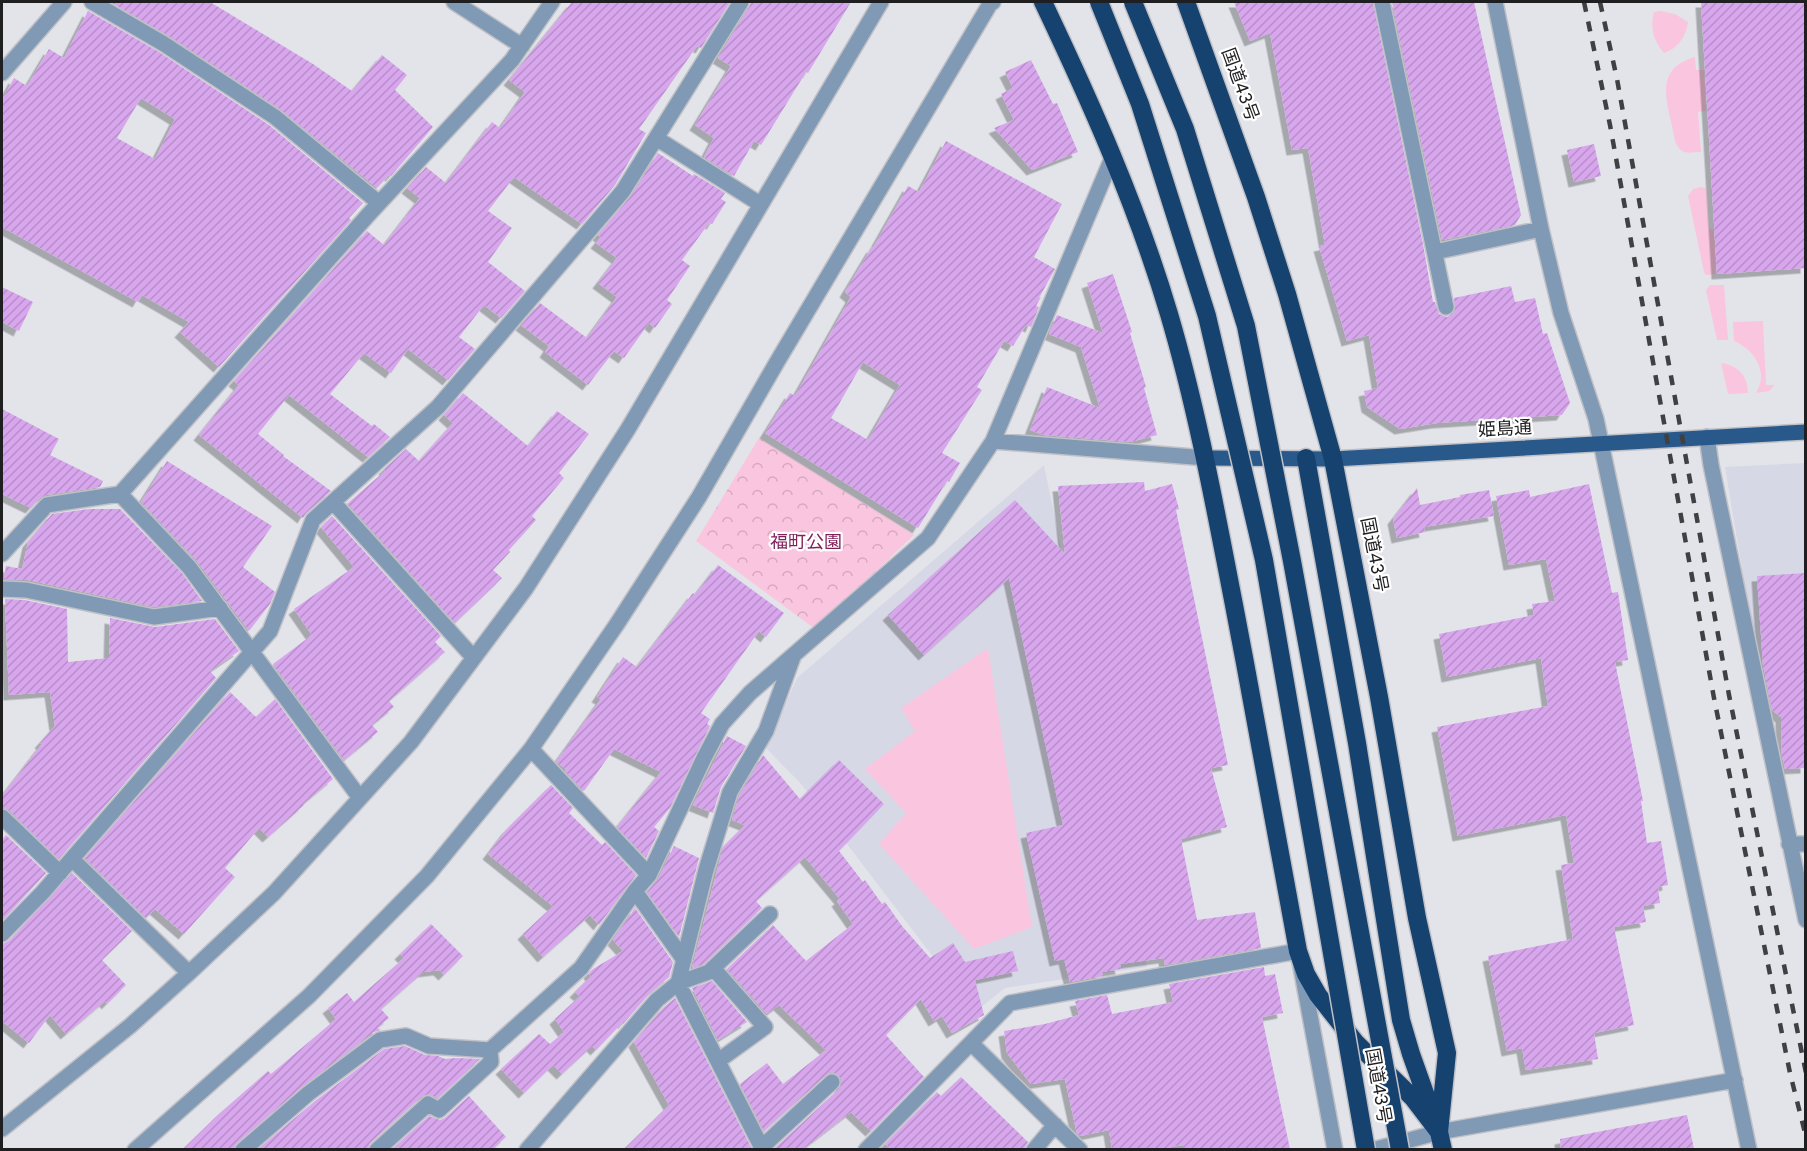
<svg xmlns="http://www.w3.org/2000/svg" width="1807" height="1151" viewBox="0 0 1807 1151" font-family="Overpass,'Noto Sans JP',sans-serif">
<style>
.built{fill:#d7d8e5}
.green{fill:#fac5df}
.park{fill:url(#park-crowns)}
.building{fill:url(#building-hatch);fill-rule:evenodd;filter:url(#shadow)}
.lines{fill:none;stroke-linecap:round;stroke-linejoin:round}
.minor-casing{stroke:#c0c1c6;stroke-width:18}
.major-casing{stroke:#c0c1c6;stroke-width:18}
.highway-casing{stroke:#c0c1c6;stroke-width:21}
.minor{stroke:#8099b5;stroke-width:15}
.major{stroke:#29598a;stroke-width:15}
.highway{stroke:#15426e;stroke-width:18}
.rail{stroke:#404043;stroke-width:4.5;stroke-dasharray:10 10;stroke-linecap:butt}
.highway-bridge-casing{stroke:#c0c1c6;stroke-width:21;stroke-linecap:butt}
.highway-bridge{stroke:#15426e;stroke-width:18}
.labels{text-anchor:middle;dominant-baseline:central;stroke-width:4.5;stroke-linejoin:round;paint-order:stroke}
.street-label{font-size:18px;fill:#1f1f21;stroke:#fff}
.park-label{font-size:18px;fill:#80215b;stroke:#fff}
</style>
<defs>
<pattern id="park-crowns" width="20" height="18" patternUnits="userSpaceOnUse" patternTransform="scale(1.5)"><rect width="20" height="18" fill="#fac5df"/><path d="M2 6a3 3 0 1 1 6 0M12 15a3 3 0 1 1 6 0" fill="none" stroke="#d6a9bf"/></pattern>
<pattern id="building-hatch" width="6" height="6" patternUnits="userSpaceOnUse" patternTransform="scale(1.5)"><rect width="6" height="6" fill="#d8a6ed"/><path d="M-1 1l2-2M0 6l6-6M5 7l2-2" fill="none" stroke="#b98ecb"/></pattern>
<filter id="shadow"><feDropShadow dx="-5.5" dy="5.5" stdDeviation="0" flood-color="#0004"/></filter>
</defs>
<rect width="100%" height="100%" fill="#e3e4ea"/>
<path class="built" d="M1805,463V674L1760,677L1725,467Z
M1044,465L1147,967L1005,988L975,1012L802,785L766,748L797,678Z"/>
<path class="green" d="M1660,11L1675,14L1688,22C1686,37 1678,48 1664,53C1653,40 1650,28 1654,12Z
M1695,57L1696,70H1704L1706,111L1698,112L1701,152C1695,152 1687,154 1682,151C1674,146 1674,134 1672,126C1665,95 1657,68 1695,57Z
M1701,187L1706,188L1709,229L1714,230L1716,274L1706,275L1704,272L1688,196L1693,189Z
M1710,285H1724L1728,340H1717L1706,290Z
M1763,321L1766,385H1775L1769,391L1756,393C1769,372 1755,350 1734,341L1733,322Z
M1721,363C1738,365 1748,376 1748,393L1728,394Z
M988,648L1032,927L974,949L879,844L906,813L865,769L915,731L901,708Z"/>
<path class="park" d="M759,438L914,535L815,629L696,541Z"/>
<path class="building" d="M110,2H210L313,64L352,91L382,55L407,75L395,90L433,127L391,176L389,175L377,188L280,109L169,36Z
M572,2H730L701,48L697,46L639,129L646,133L615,185L582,224L514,177L488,211L512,228L488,262L525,291L501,318L484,305L459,337L475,349L448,380L408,349L391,373L364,353L330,394L372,426L374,424L390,437L368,457L289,395L258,434L284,455L283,456L331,491L306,513L303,518L199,435L239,385L234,381L367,231L384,245L420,198L407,188L426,167L446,183L492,122L500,128L525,92L509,80Z
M751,2H851L808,73L806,72L761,145L754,141L734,176L704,157L714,138L695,125L731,66L718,58L749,7Z
M1234,2H1373L1423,244L1433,302H1435L1439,314L1447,317L1452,315L1455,311L1454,298L1511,286L1515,302L1535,298L1543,334L1547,333L1570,403L1562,415L1437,423L1400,429L1367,407L1364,391L1378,388L1369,335L1347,341L1319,246L1325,245L1308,148L1292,150L1270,33L1250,41Z
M1392,2H1474L1521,215L1515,225L1442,240Z
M1701,2H1806V268L1717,274Z
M88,11L159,52L269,125L363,203L349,218L351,220L219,367L180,332L189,322L142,295L138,302L2,227V100L14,78L27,86L49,49L64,58ZM141,98L175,119L155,159L117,138Z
M1031,60L1053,104L1057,103L1078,152L1032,170L994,128L1014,120L1001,94L1013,88L1005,72Z
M946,141L1062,204L1034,257L1055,269L1039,298L1041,297L1036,306L1039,307L1031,327L1026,325L1013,346L1004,341L977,387L982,390L942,453L960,463L949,482L947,481L918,528L765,433L790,393L795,396L851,297L845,292L872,247L873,248L908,186L919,192ZM863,362L900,385L868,440L831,418Z
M1594,144L1601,176L1574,182L1567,150Z
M658,153L693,176L694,174L725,193L721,199L726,202L712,224L709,223L682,260L690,266L667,300L672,304L655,328L649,323L624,358L614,351L588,385L545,352L549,346L521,325L540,303L587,338L617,297L598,283L617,258L596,243L601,237L598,235L631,196Z
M1113,274L1132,332L1130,333L1146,387L1144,388L1157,435L1130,442L1044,435L1030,430L1047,387L1100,408L1081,347L1049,334L1057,315L1103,333L1087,283Z
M2,287L33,302L19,331L2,322Z
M463,393L528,446L557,411L589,434L559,473L564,478L532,516L536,520L509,550L510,552L493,570L502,578L455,623L347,503H348L385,471L384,469L406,449L419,461L453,423L444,415Z
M2,409L59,439L50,455L103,481L100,487L46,495L40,498L31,508L2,494Z
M167,461L272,526L243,567L275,592L270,604L249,631L197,561L141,502Z
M1144,482L1145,491L1172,484L1179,509L1176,510L1228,765L1211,768L1227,827L1181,839L1197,920L1255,912L1261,948L1165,965L1164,958L1120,964L1121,969L1102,972L1103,976L1070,982L1064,959L1055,961L1026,833L1063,825L1009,578L924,655L888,615L1015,500L1065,554L1058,486Z
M1589,484L1612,593L1618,592L1628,660L1615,662L1643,801H1641L1647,843L1661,841L1668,885L1658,887L1660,903L1643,906L1646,922L1614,927L1634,1025L1594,1033L1598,1059L1526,1070L1522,1048L1507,1051L1488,956L1573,939L1561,865L1574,863L1566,815L1458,836L1437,727L1548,706L1541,658L1447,677L1439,634L1534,615L1532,604L1555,601L1546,559L1509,565L1496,496L1529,490L1530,497Z
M1417,488L1420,505L1460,497V495L1489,490L1494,516L1424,527L1425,532L1397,538L1393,519Z
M89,509H120L182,573L202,601L154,607L28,580L4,579L6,566L22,569L28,542L52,514Z
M332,516L441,636L435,642L445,652L389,701L394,707L372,725L378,732L344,760L273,664L312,635L294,609L354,567L321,527Z
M718,565L784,613L766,637L759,631L701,713L710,719L707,724L710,726L670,808L654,827L659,831L646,858L617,827L661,772L614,749L584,791L565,771L566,769L556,762L601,699L597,697L623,657L637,667L693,593L695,595Z
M1806,573V768L1785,769L1782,756L1781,717L1772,710L1763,665L1757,576Z
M5,599L25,600L67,609L68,662L109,658L110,618L155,627L215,619L239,651L210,671L216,678L59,859L9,810L2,807V796L42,744L40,743L55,726L50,692L9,695Z
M230,692L256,717L275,699L333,779L303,804L304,805L268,837L259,828L225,868L235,877L184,934L155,909L146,918L85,858Z
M727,736L746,746L721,787L713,813L693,805Z
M763,755L800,799L839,760L884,804L839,851L863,882L865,880L882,904L885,902L902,926L930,958L953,943L965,962L1013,951L1018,971L975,980L984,1015L952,1033L942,1016L934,1021L921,999L886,1035L924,1077L871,1131L851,1112L803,1149H774L839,1089L841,1084V1079L835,1073L830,1072L826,1075L764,1131L740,1084L767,1063L783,1084L826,1050L779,1005L767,1014L727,969L773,925L806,961L853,924L837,901L840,899L805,857L756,901L762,908L704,964L692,968L723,847L745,825L732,820L739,796Z
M551,785L573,808L569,813L602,845L605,842L636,875L599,925L590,915L543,957L523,934L553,906L488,854L507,829Z
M6,835L46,873L2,921V840Z
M674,846L699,858L679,937L647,892L658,879Z
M72,873L132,931L102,960L126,985L107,1004L105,1001L66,1034L50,1015L29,1043L2,1021V944L9,941Z
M635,908L673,962L669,977L650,993L623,1024V1022L596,1050L592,1046L562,1074L553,1065L524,1093L501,1069L539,1034L550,1044L564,1032L555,1019L580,996L575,992L591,976L589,973L593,969L623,951L613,940Z
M431,924L463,956L444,975L439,970L423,972L381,1009L389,1018L377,1028L381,1030L374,1032L303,1086L237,1143L234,1149H183L220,1113L268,1071L271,1074L336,1019L328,1008L347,993L354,1002L404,958L400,954Z
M1264,967L1265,976L1275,974L1283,1013L1262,1017L1290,1149H1183V1145L1160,1149H1112L1109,1130L1080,1136L1077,1134L1065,1079L1031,1084L1007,1053L1004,1031L1045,1024L1079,1015L1075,1001L1107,995L1112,1014L1173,1002L1169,984Z
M712,981L747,1022L718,1040L692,988Z
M675,998L752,1149H624L669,1105L634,1042L664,1007Z
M405,1046L425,1055L438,1056L445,1059L456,1058L480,1059L438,1098L428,1094L421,1097L370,1143L368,1149H258L315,1101L384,1049Z
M961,1077L1028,1142L1024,1149H891L885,1144L937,1092L941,1096Z
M469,1096L506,1137L493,1149H392L429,1116L440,1120L445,1118Z
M1687,1115L1694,1149H1561L1560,1139Z"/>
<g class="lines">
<g class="minor-casing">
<path id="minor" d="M92,2L164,44L275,117L379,203
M454,2L522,46
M1382,2L1446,307
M1495,2L1541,229L1561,313L1596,419L1749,1150
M2,73L64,2
M656,138L760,204
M1435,252L1541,229
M1707,437L1711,465L1806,920
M993,441L1206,458
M120,494L189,567L360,798
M333,502L473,657
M2,554L47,505L120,494L369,214L512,60L552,2
M2,589L26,590L154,617L220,608
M531,749L649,875
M2,817L60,873
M1789,844H1806
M72,859L189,973
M635,891L684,960
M2,934L43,892L270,631L313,520L438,407L623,191L741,2
M713,968L765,1027L718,1061
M971,1043L1080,1150
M2,1129L130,1026L189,973L274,893L411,742L526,588L628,429L881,2
M762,1147L832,1082
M135,1150L309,996L427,876L531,749L617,624L699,497L777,362L990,4L993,2
M243,1150L309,1093L380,1040L406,1036L429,1046L490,1050
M377,1150L428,1104L439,1110L491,1062L490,1050L581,968L635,891L649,875L704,758L722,724L750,693L928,538L993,441L1113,156
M527,1150L657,1000L678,983L709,972L770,914
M763,1150L678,983L706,870L730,792L766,731L793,657
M866,1150L1010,1003L1298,951L1335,1150
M1034,1150L1055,1125
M1373,1150L1439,1132L1735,1080"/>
</g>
<g class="major-casing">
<path id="major" d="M1206,458L1333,459L1806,432"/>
</g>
<g class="highway-casing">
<path id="highway" d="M1043,2C1091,103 1137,206 1169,314C1197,409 1215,507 1234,605C1256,720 1277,835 1298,951L1306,974L1318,995L1356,1043L1413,1098L1439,1132
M1186,2L1256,197L1287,294L1333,459L1379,697L1417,918L1447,1053L1439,1132L1443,1150
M1306,458L1357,743L1401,1020L1411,1054L1432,1113"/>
</g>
<use href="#minor" class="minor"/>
<use href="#major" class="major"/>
<use href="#highway" class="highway"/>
<path class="rail" d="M1584,2L1610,125L1714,698L1790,1073L1806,1137
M1600,2L1617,79L1729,695L1806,1073"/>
<g class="highway-bridge-casing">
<path id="highway-bridge" d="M1099,2L1140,104L1207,316L1264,560L1366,1150
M1133,2L1185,129L1246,326L1292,561L1400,1150"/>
</g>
<use href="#highway-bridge" class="highway-bridge"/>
</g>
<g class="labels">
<g class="street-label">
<text transform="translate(1239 85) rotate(70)">国道43号</text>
<text transform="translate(1505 430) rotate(-3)">姫島通</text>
<text transform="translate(1373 555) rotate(79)">国道43号</text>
<text transform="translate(1377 1086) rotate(80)">国道43号</text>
</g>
<g class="park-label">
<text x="806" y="543">福町公園</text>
</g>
</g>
<rect width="1807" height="1151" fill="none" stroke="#1f1f21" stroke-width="6"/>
</svg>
